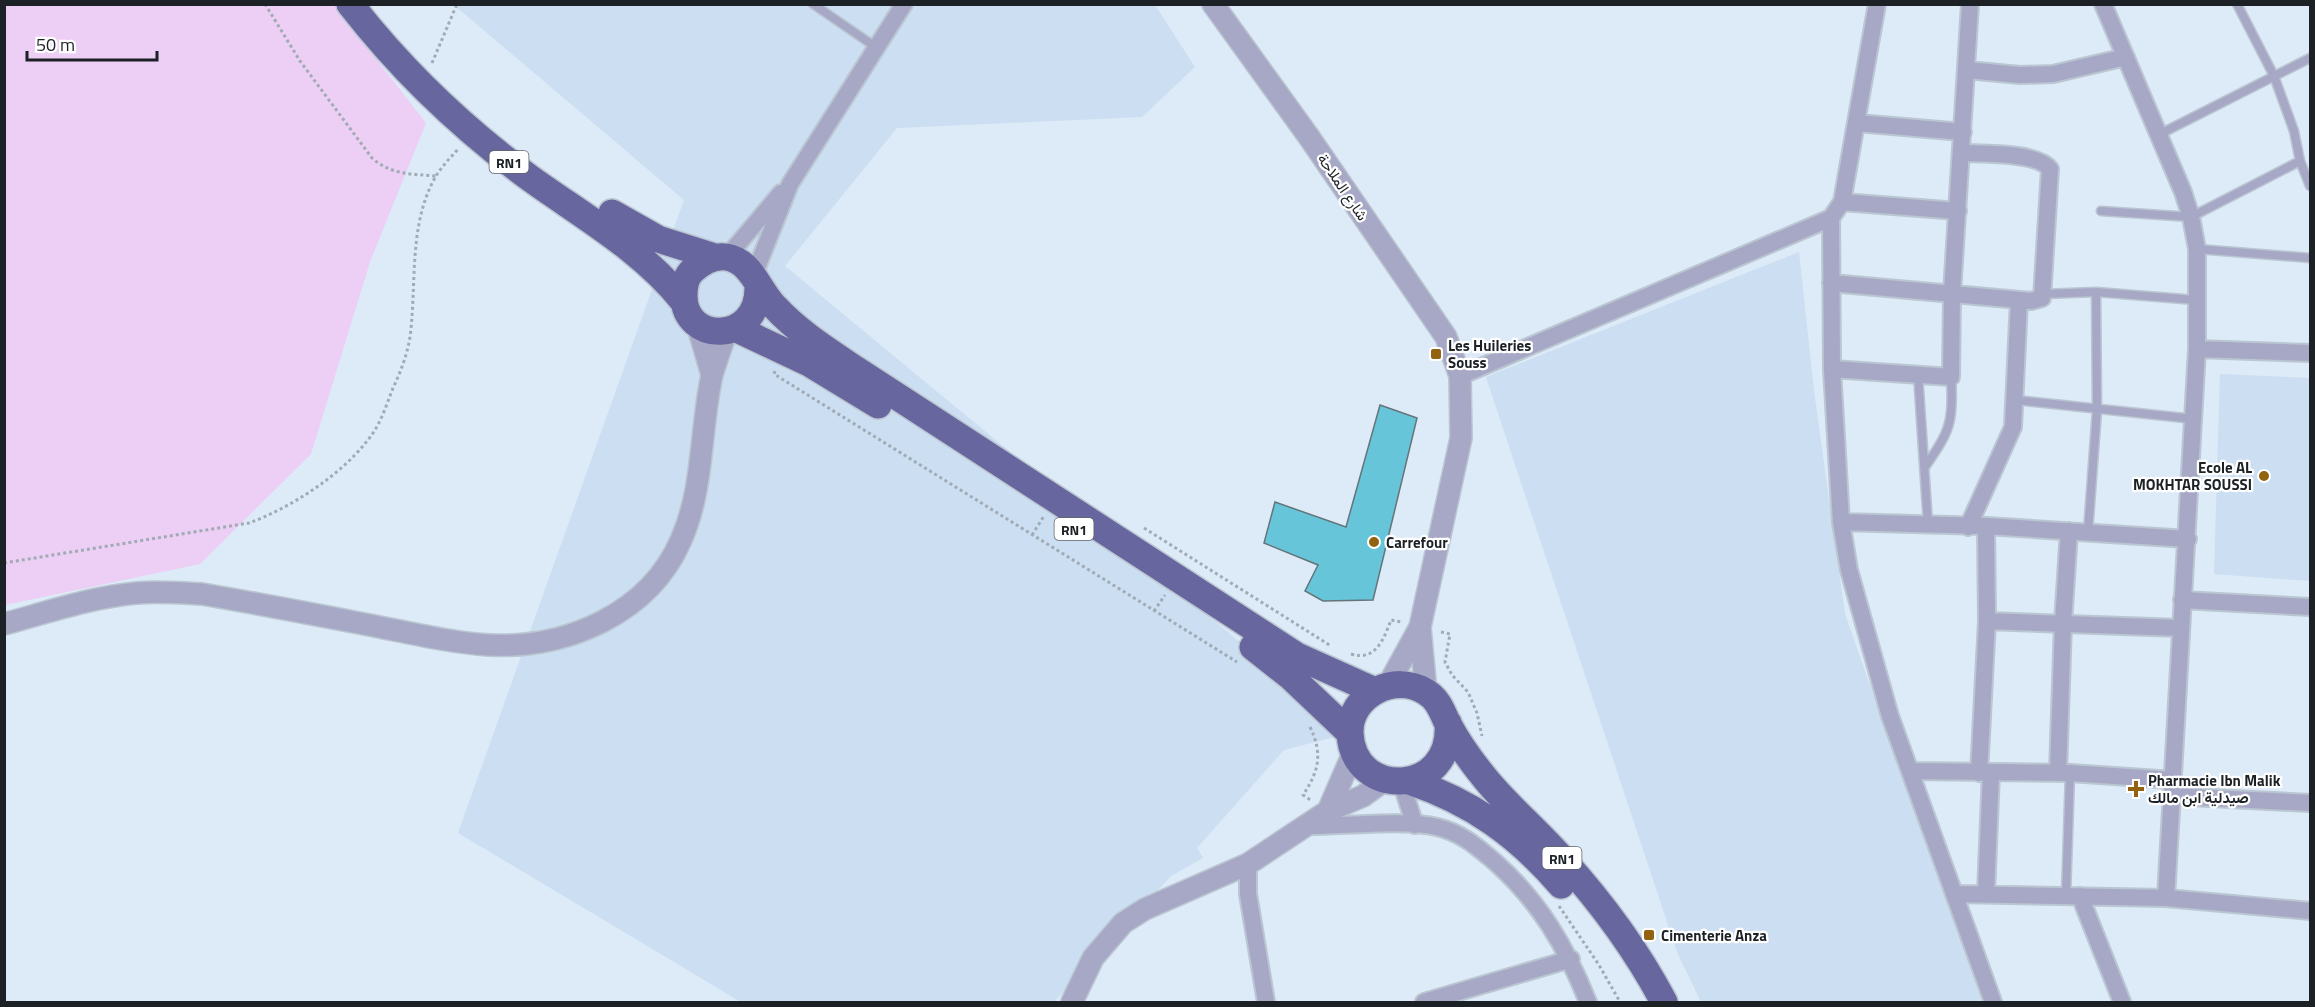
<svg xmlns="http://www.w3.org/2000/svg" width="2315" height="1007" viewBox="0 0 2315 1007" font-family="'Titillium Web',Vazirmatn,sans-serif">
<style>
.built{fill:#ccdef1}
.green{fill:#edcef5}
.building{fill:#67c5da;stroke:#63757a;stroke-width:1.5}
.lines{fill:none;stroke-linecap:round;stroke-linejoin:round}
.service-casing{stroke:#bac6d1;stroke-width:11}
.minor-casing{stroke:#bac6d1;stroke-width:20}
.tertiary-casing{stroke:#bac6d1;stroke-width:24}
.trunk-casing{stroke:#bac6d1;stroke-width:30}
.path{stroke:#a0abb5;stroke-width:3;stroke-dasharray:3 3;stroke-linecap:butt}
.service{stroke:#a7a8c5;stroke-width:8}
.minor{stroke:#a7a8c5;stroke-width:16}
.tertiary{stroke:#a7a8c5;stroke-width:21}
.trunk{stroke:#68669e;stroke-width:27}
.poi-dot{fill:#91620f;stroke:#fff;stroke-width:2}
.labels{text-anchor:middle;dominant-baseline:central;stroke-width:4.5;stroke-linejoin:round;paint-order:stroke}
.shield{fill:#fff;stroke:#606467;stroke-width:1.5}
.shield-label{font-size:14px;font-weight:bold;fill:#1c2126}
.street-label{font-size:15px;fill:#1c2126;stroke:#fff}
.poi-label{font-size:15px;font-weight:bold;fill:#1c2126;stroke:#fff;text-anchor:start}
</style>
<rect width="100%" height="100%" fill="#ddeaf7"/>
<path class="built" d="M454,5H1155L1195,67L1142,117L897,128L785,266L1350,733L1284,750L1197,848L1203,858L1171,876L1054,1002H741L458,833L684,200Z
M1799,252L1814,391L1845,614L1982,1002H1701L1677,952L1486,377Z
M2220,374L2310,378V581L2214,574Z"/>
<path class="green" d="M5,5H334L426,123L370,262L311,454L200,564L5,605Z"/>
<path class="building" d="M1380,405L1417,418L1373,600L1323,601L1305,591L1318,565L1264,543L1275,502L1346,527Z"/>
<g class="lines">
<g class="service-casing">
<path id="service" d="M813,4L877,48
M2237,4L2274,76L2294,131L2300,161L2310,186
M2160,134L2310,58
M2101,211L2191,217L2300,161
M2197,249L2310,258
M2096,292L2196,300
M2044,294L2096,292L2097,410L2088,532
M1918,374L1928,524
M2016,400L2194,419
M1925,467C1950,431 1954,422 1951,377
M2066,895L2070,773"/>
</g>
<g class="minor-casing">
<path id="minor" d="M2103,4L2183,192L2191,217L2197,249V349L2166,898
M1967,70L2020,75L2053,74L2126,57
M1857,123L1963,132
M1842,202L1958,211
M1831,218L1832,369L1841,522L1849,570L1890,716L1993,1002
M727,257L781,193
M754,275L790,184L904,4
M1831,283L2031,301L2042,298L2050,169C2038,152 1981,154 1962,153
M2197,349L2310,353
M1832,369L1951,377L1952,293L1970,4
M1460,376L1831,218L1842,202L1877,4
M1841,522L1986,526L2188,539
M1968,527L2013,427L2019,300
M2182,600L2310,607
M1987,621L2180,628
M1910,771L2070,773L2173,780
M1979,773L1987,621L1986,526
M2058,773L2063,623L2069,531
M1401,782L1415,825
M2172,796L2310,803
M1309,826C1343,826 1406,819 1437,827C1462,833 1476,846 1495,862C1540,902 1566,947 1588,1002
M1248,864V894L1266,1002
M1986,893L1991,772
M1956,894L2166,898L2310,911
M2080,896L2122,1002
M1424,1002L1571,959"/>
</g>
<g class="tertiary-casing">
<path id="tertiary" d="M1213,4L1309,137L1446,337L1460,376L1461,438L1420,627L1388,685
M697,324L712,375
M4,624C48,612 92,597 137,593C158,591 180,593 202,594C254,603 307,613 359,623C402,631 445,642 489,645C566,649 649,614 681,540C704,489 700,429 712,375C716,361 722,346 726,332
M1420,627L1426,692
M1328,811L1354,751
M1072,1002L1093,958L1123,923L1145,909L1248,864L1328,811L1363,796L1385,780"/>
</g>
<g class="trunk-casing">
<path id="trunk" d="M350,4C402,71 460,126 527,176C582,216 641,248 684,302
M612,213L658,239L715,257
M758,288C758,345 683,344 684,295C684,286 686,276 693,270C702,262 713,255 726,257C752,261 758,290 775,307C799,333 830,352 858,371L1297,656L1375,691
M737,329L809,363L878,405
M1253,647L1291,677L1350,733
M1448,723C1454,796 1353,801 1350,733C1349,695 1395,672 1426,692C1439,700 1442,712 1448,724C1458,743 1471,761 1484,777C1507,806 1537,830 1562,859C1601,902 1637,951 1664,1002
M1409,781C1472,802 1518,835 1561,885"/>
</g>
<path class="path" d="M265,4L300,61L372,158C391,175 412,174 436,176
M432,63L457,4
M775,371L774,374L1237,662
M1144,528L1331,646
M1032,535L1044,516
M4,563L249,523C290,508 340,476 367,441C380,426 386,406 393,388C401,371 407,355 410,337C417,284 408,224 436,176C442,166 451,157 459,148
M1154,611L1165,595
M1441,632L1450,634L1445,662L1452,675L1468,692L1477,713L1482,736
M1351,654C1376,662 1384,638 1391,620L1401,622
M1310,727C1323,754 1319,771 1303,795L1312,801
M1559,906L1599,965L1620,1002"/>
<use href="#service" class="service"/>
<use href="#minor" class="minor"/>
<use href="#tertiary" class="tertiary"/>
<use href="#trunk" class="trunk"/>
</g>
<g class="poi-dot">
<rect x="1430" y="348" width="12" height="12" rx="3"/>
<circle cx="2264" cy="476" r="6"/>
<circle cx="1374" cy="542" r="6"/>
<path d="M2133 780h6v6h6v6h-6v6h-6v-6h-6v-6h6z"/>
<rect x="1643" y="929" width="12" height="12" rx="3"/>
</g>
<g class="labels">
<g class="shield">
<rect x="489.5" y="151" width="39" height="22" rx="4.5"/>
<rect x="1054.5" y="518" width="39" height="22" rx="4.5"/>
<rect x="1542.5" y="847" width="39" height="22" rx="4.5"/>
</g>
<g class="shield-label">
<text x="509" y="162">RN1</text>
<text x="1074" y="529">RN1</text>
<text x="1562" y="858">RN1</text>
</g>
<g class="street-label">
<text transform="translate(1343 187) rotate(56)">شارع الملاحة</text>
</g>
<g class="poi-label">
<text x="1448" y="345">Les Huileries<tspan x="1448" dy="17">Souss</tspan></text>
<text x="2252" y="467" text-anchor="end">Ecole AL<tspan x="2252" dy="17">MOKHTAR SOUSSI</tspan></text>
<text x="1386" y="542">Carrefour</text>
<text x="2148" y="780">Pharmacie Ibn Malik<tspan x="2148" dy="17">صيدلية ابن مالك</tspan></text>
<text x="1661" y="935">Cimenterie Anza</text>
</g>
</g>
<rect width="2315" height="1007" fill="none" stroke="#1c2126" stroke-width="12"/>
<path d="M27 51v9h130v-9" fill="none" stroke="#1c2126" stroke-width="3"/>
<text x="36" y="51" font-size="18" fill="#1c2126" stroke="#ffffff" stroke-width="4.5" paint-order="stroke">50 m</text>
</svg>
